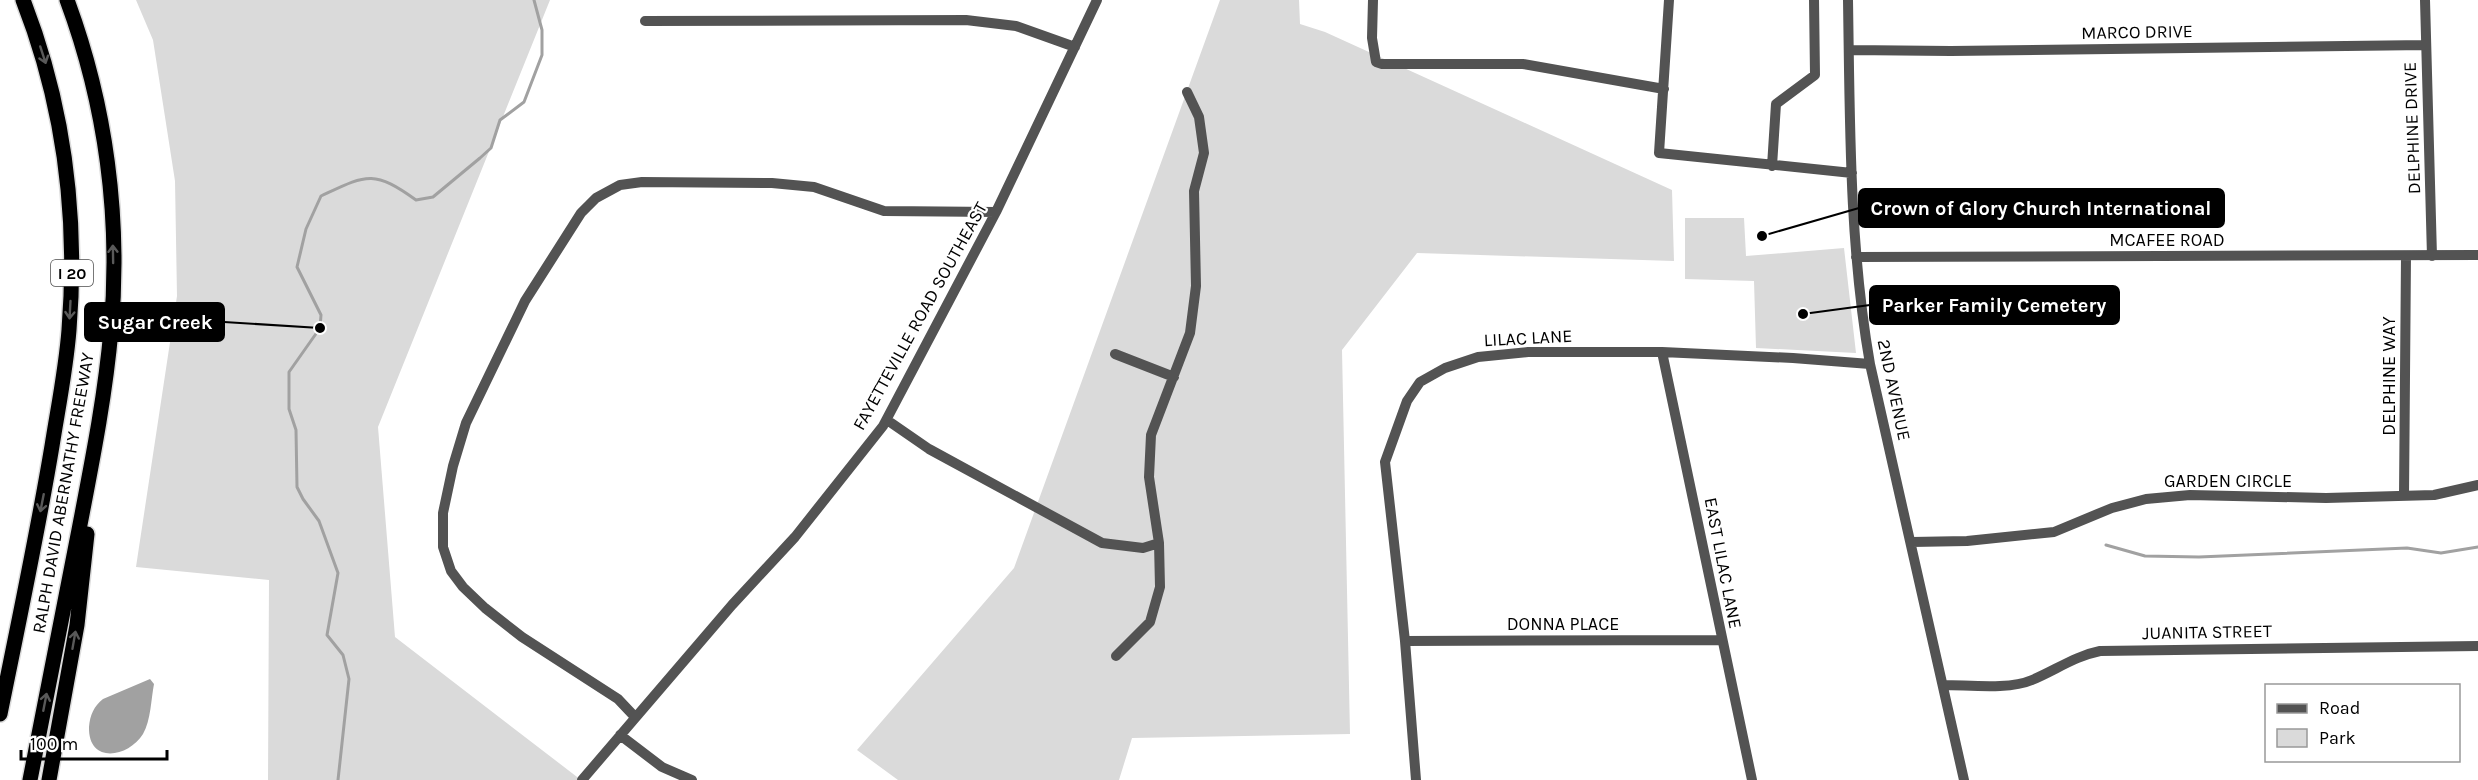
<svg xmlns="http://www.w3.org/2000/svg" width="2478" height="780" viewBox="0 0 2478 780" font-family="Karla,sans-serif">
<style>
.green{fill:#dadada}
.water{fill:#a1a1a1}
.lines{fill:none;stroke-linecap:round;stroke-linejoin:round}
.stream{stroke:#a1a1a1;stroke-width:3}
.highway-casing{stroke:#dbdbdb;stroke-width:18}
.minor{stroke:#535353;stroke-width:10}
.highway{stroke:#000;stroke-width:15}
.oneway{stroke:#595959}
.labels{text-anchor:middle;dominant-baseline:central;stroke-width:4.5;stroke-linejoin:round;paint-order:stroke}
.shield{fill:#fff;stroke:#4c4c4c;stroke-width:1.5}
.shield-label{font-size:16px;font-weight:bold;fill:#000}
.street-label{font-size:18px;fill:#000;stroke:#fff}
.leader{fill:none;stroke:#000;stroke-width:2}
.callout-dot{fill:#000;stroke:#fff;stroke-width:2}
.callout{fill:#000;stroke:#000;stroke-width:2}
.callout-label{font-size:20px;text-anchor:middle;font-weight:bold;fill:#fff}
</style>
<rect width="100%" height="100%" fill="#fff"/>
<path class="green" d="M136,0H550L378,427L395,637L581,780H268L269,580L136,567L177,296L175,181L153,40Z
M1220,0H1299L1300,24L1325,32L1672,190L1674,261L1417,253L1342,350L1350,734L1132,738L1119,780H898L857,750L1014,568Z
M1685,218H1744L1746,256L1844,248L1856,353L1756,348L1754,281L1685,279Z"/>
<path class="water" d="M150,679L154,684C151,699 151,720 143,734C128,758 88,764 89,727C90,715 94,706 103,699Z"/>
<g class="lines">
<path class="stream" d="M2106,545L2145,556L2199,557L2407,548L2441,553L2478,547
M338,780L349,679L343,655L327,635L338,573L319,521L303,499L297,487L296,430L289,409V372L320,328L321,315L297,267L306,229L321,196C366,175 373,169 416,200L433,197L480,158L491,148L500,120L524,102L542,55V30L534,0"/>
<g class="highway-casing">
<path id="highway" d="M0,714C18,625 37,536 52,446C58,408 66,369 69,330C78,217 64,105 23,0
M30,780C46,698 62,617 78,535C91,467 105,399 111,330C121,218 106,105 67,0
M49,780L77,625L87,534"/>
</g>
<path class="minor" d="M1373,0L1372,38L1376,62L1382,64H1523L1664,89
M1669,0L1659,153L1852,173
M1848,0C1850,122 1849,244 1870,364L1964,780
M2425,0L2432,256
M645,21L966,20L1016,26L1075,47
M1849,50L1951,51L2426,45
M1772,166L1776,104L1815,75L1814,0
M1856,257L2478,255
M1662,352L1752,780
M1115,354L1174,377
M887,420L929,449L1102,543L1143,548L1159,543
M2404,496L2406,256
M1912,542L1967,541L2054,532L2112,508L2146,499L2190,495L2326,498L2434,495L2478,485
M1405,641L1722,640
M1116,656L1150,622L1160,587L1159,543L1149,477L1151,435L1190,333L1196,286L1194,191L1204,153L1199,117L1187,92
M1944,685C1969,685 2009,690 2032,680C2056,670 2075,656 2100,651L2478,646
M635,717L618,699L522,637L485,608L463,587L451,571L443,547V513L453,466L466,423L525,301L581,213L596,198L620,185L642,182L772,183L814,187L884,211L996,212
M620,735L662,767L692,780
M582,780L732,605L795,537L883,426L996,212L1097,0
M1416,780L1405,641L1385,462L1407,401L1420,382L1445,368L1478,357L1528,352H1662L1793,358L1870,364"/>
<use href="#highway" class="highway"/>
</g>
<defs><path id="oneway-shaft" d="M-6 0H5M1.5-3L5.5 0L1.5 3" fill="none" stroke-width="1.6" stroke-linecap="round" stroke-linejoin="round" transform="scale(1.5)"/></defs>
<g class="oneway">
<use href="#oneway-shaft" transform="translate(43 55) rotate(72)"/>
<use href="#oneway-shaft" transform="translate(113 254) rotate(-91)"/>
<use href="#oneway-shaft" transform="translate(70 310) rotate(93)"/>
<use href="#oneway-shaft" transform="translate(42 503) rotate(101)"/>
<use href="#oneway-shaft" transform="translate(74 640) rotate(-80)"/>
<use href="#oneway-shaft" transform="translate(45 702) rotate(-79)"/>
</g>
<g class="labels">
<rect class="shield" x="51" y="260" width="42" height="26" rx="4.5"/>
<g class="shield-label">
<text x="72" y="273">I 20</text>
</g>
<g class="street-label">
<text transform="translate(2137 32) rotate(-1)">MARCO DRIVE</text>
<text transform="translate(2412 128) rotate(-92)">DELPHINE DRIVE</text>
<text x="2167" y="240">MCAFEE ROAD</text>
<text transform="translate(920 316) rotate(-61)">FAYETTEVILLE ROAD SOUTHEAST</text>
<text transform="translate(1528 338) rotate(-3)">LILAC LANE</text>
<text transform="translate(2389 376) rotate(-90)">DELPHINE WAY</text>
<text transform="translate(1894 390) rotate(78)">2ND AVENUE</text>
<text x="2228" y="481">GARDEN CIRCLE</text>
<text transform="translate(63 493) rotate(-80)">RALPH DAVID ABERNATHY FREEWAY</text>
<text transform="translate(1723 563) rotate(79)">EAST LILAC LANE</text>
<text x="1563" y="624">DONNA PLACE</text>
<text transform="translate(2207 632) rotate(-1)">JUANITA STREET</text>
</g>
</g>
<path class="leader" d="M1762 236L1859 208M1803 314L1870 305M320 328L224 322"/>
<g class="callout-dot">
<circle cx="1762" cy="236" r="6"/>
<circle cx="1803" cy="314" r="6"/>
<circle cx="320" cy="328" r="6"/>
</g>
<g class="callout">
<rect x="1859" y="189" width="365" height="38" rx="6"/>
<rect x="1870" y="286" width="249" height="38" rx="6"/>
<rect x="85" y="303" width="139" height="38" rx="6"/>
</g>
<g class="callout-label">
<text x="2041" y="215">Crown of Glory Church International</text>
<text x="1994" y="312">Parker Family Cemetery</text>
<text x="155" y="329">Sugar Creek</text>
</g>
<rect x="2265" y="684" width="195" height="78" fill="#ffffff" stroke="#999999" stroke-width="1.5"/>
<rect x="2277" y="704" width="30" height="9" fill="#535353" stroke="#999999" stroke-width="1.5"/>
<text x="2319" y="714" font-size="18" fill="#000000">Road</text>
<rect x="2277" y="729" width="30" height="18" fill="#dadada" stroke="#999999" stroke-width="1.5"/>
<text x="2319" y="744" font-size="18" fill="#000000">Park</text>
<path d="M21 750v9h146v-9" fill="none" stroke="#000000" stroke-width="3"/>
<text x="30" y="750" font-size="18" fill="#000000" stroke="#ffffff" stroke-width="4.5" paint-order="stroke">100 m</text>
</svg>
